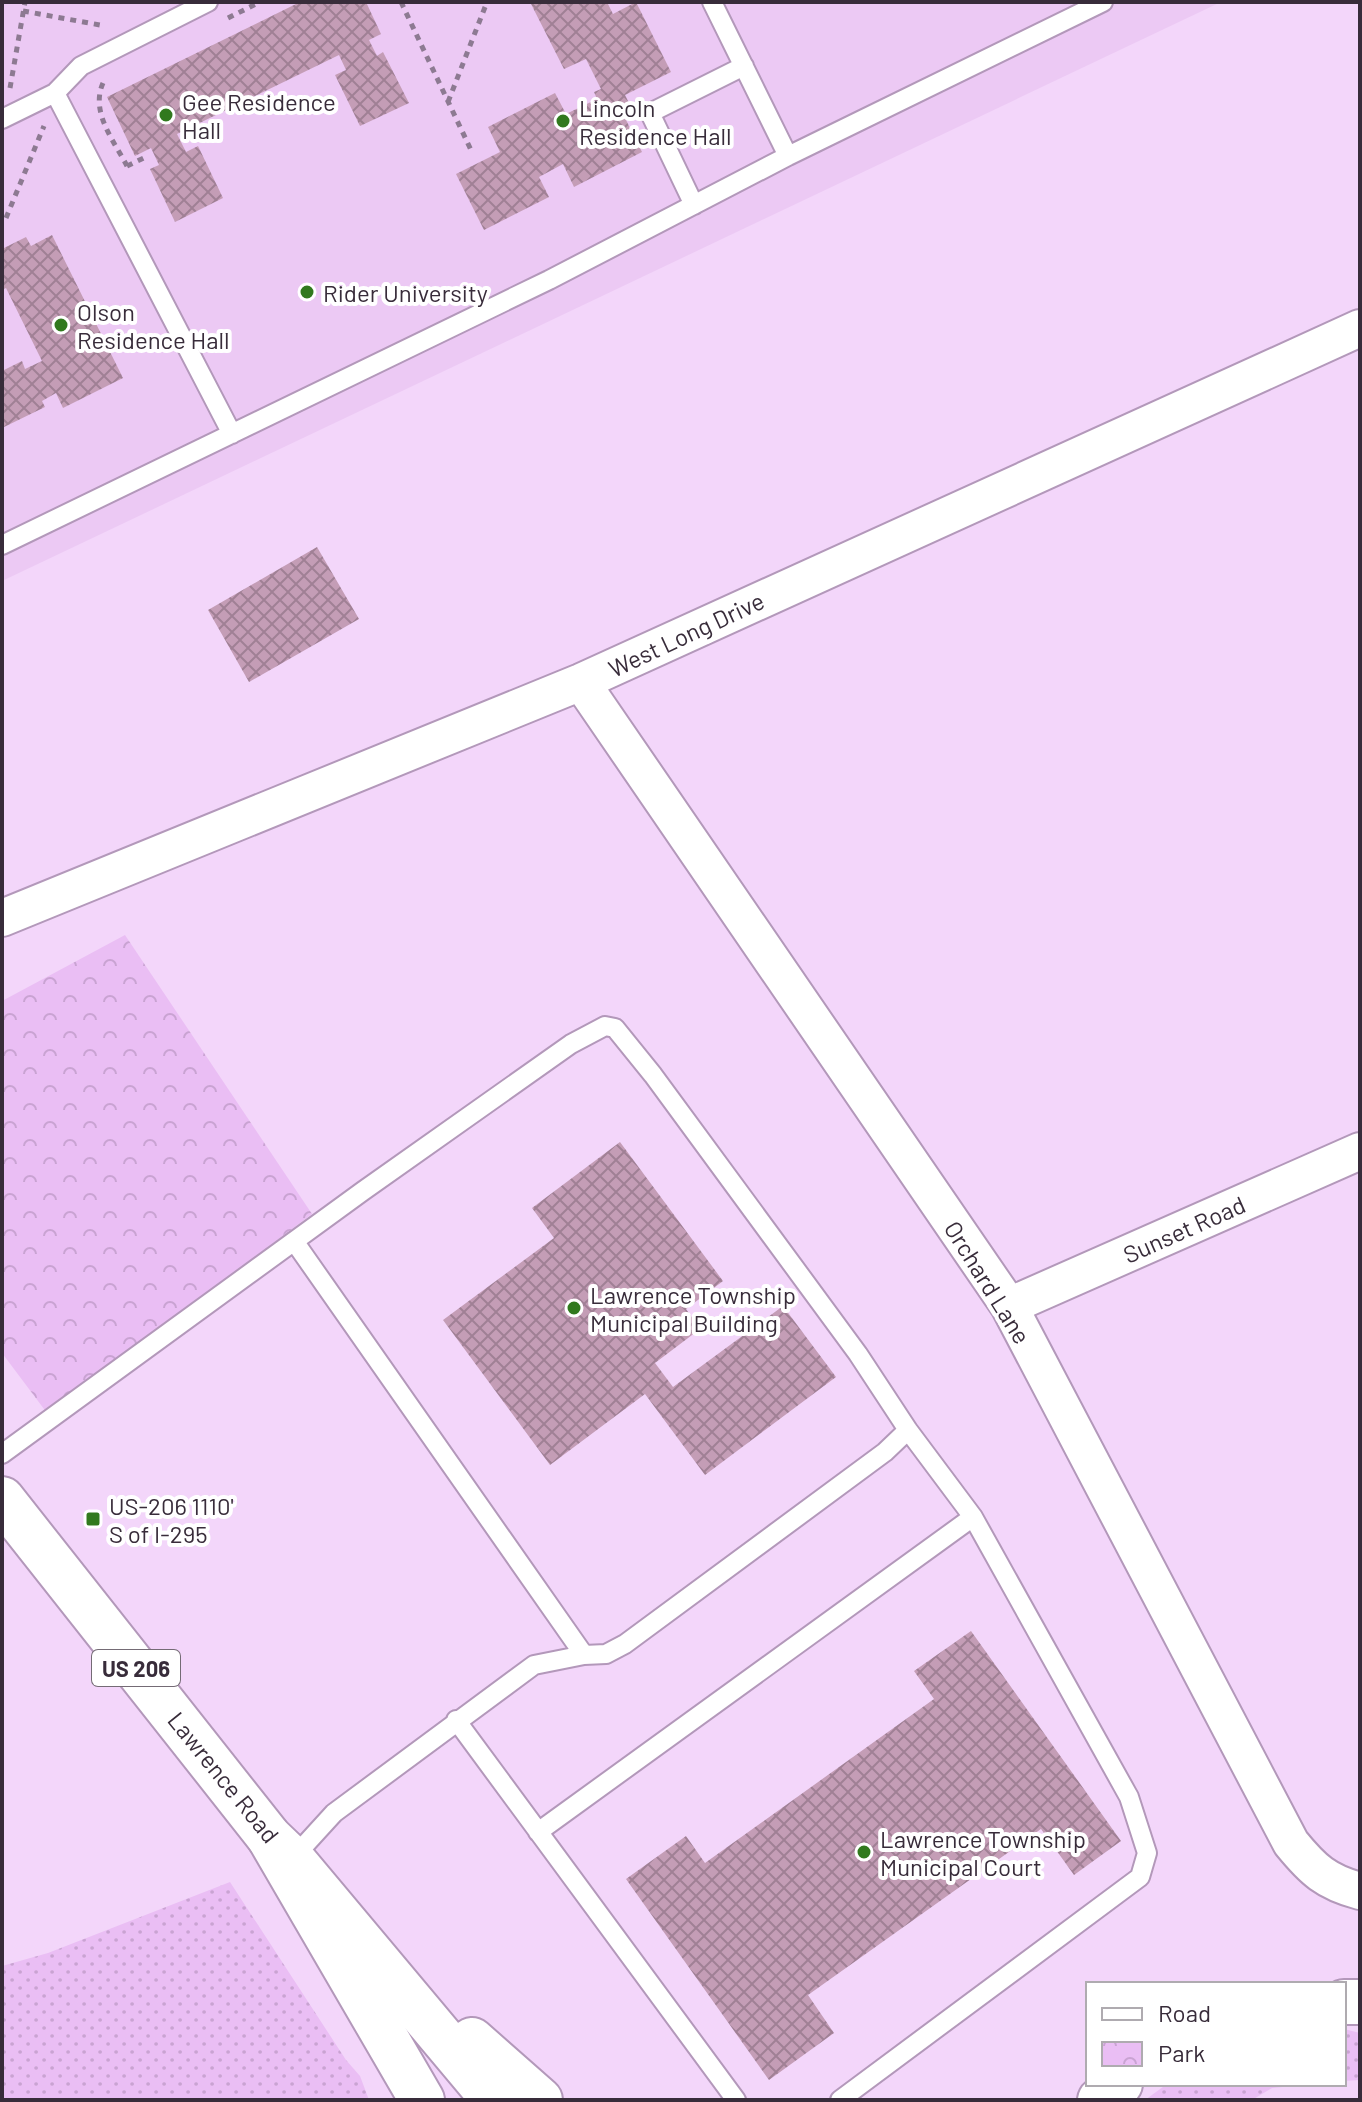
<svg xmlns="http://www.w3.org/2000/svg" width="1362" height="2102" viewBox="0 0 1362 2102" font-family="Barlow,sans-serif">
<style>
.built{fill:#ecc9f4}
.grass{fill:url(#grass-dots)}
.park{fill:url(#park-crowns)}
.building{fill:url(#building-cross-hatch)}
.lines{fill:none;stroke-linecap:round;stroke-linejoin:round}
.lane-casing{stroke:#b398ba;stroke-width:22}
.street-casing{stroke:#b398ba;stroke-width:40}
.primary-casing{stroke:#b398ba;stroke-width:48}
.highway-casing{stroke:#b398ba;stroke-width:48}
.path{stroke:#8d7a92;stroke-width:5;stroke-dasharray:6 6;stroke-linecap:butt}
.lane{stroke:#fff;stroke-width:18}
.street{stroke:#fff;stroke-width:36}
.primary{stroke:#fff;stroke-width:44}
.highway{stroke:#fff;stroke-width:44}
.poi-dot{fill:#31791e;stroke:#fff;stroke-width:3}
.labels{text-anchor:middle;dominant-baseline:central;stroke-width:8;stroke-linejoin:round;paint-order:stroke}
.shield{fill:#fff;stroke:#746b75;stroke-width:2}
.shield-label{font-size:22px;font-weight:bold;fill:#382c3a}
.poi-label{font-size:24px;fill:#382c3a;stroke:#fff;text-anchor:start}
.street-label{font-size:24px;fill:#382c3a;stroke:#fff}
</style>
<defs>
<pattern id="grass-dots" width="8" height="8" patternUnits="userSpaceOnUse" patternTransform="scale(2)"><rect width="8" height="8" fill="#eabef4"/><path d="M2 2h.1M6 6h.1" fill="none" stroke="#c9a3d2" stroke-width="1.8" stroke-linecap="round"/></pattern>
<pattern id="park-crowns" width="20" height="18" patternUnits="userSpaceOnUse" patternTransform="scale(2)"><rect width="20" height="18" fill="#eabef4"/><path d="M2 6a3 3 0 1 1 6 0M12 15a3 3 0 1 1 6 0" fill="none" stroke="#c9a3d2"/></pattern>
<pattern id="building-cross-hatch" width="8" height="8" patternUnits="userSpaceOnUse" patternTransform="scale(2)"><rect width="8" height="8" fill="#c49db6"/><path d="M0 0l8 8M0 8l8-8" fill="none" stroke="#a08095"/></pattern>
</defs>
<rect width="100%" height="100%" fill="#f3d6fa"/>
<path class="built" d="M2,2H1221L2,581Z"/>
<path class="grass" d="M230,1882L346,2060L360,2076L369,2100H2V1966L48,1953Z
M1344,2029L1360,2033V2080L1344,2081Z
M1167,2084H1314L1272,2088L1252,2100H1145Z"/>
<path class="park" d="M125,935L312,1214L47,1413L2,1353V1001Z"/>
<path class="building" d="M300,2H366L381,34L369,40L377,56L383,52L409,103L360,126L335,75L346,70L339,55L177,134L186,152L198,146L223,198L175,222L150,169L159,165L151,148L135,156L107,97Z
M530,2H607L613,14L636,2L671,72L625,95L629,103L620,108L642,152L574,187L563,164L539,177L549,197L484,230L456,174L500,152L488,127L555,93L566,114L597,99L594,92L601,89L586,59L564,69Z
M52,235L123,378L63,408L56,393L42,401L45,407L2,428V371L22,361L25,369L42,361L6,288L2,290V249L26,237L31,246Z
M317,547L359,619L249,682L208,610Z
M620,1142L723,1281L686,1309L700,1329L655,1363L673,1387L783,1306L836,1377L705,1475L645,1394L550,1465L443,1320L554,1238L532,1208Z
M971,1631L1121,1841L1074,1875L1041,1829L808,1995L834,2033L769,2080L626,1879L686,1836L705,1863L934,1699L914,1671Z"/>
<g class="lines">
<g class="lane-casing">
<path id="lane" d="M712,2L788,156
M55,93L232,434
M2,119L55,93L81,66L208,2
M694,205L650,113L744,66
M2,545L549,280L788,156L1103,2
M294,1241L584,1655
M2,1454L363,1191L571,1044L605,1026L615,1028L653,1075L858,1354L908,1430L973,1517L1129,1797L1147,1853L1140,1877L840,2100
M456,1720L736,2100
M538,1832L973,1517
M292,1859L334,1813L534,1665L584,1655L606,1654L625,1644L885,1452L908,1430"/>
</g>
<g class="street-casing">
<path id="street" d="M581,682L1009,1306L1291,1843C1313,1870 1326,1882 1360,1891
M2,918L581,682L1360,328
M1009,1306L1360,1151"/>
</g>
<g class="primary-casing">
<path id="primary" d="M2,1499L269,1837L292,1859L494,2100
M472,2040L540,2100"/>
</g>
<g class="highway-casing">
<path id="highway" d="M269,1837L422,2100
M1344,2002H1360
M1100,2100L1120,2084"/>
</g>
<path class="path" d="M401,2L471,150
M23,11L100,25
M228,18L260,2
M103,83C90,112 114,141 127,166
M10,88L25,2
M448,102L487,2
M127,166L148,156
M6,218L44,126"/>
<use href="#lane" class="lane"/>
<use href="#street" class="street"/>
<use href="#primary" class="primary"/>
<use href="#highway" class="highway"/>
</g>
<g class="poi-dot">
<circle cx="166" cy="115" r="8"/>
<circle cx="563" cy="121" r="8"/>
<circle cx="307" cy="292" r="8"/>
<circle cx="61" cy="325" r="8"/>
<circle cx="574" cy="1308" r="8"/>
<rect x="85" y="1511" width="16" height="16" rx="4"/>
<circle cx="864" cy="1852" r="8"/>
</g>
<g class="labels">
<rect class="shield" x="92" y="1650" width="88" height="36" rx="6"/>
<g class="shield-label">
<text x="136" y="1668">US 206</text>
</g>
<g class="poi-label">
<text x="182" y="101">Gee Residence<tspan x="182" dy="28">Hall</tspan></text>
<text x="579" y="107">Lincoln<tspan x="579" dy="28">Residence Hall</tspan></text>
<text x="323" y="292">Rider University</text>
<text x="77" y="311">Olson<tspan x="77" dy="28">Residence Hall</tspan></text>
<text x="590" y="1294">Lawrence Township<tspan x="590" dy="28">Municipal Building</tspan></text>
<text x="109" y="1505">US-206 1110'<tspan x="109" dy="28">S of I-295</tspan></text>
<text x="880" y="1838">Lawrence Township<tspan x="880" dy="28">Municipal Court</tspan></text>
</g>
<g class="street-label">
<text transform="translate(686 634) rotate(-25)">West Long Drive</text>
<text transform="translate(1184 1229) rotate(-24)">Sunset Road</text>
<text transform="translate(988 1282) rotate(58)">Orchard Lane</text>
<text transform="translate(224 1777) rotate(51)">Lawrence Road</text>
</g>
</g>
<rect width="1362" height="2102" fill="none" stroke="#382c3a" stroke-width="8"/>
<rect x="1086" y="1982" width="260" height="104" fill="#ffffff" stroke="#afabb0" stroke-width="2"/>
<rect x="1102" y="2008" width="40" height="12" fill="#ffffff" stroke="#afabb0" stroke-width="2"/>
<text x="1158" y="2022" font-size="24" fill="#382c3a">Road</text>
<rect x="1102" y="2042" width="40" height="24" fill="url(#park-crowns)" stroke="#afabb0" stroke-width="2"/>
<text x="1158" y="2062" font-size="24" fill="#382c3a">Park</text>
</svg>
